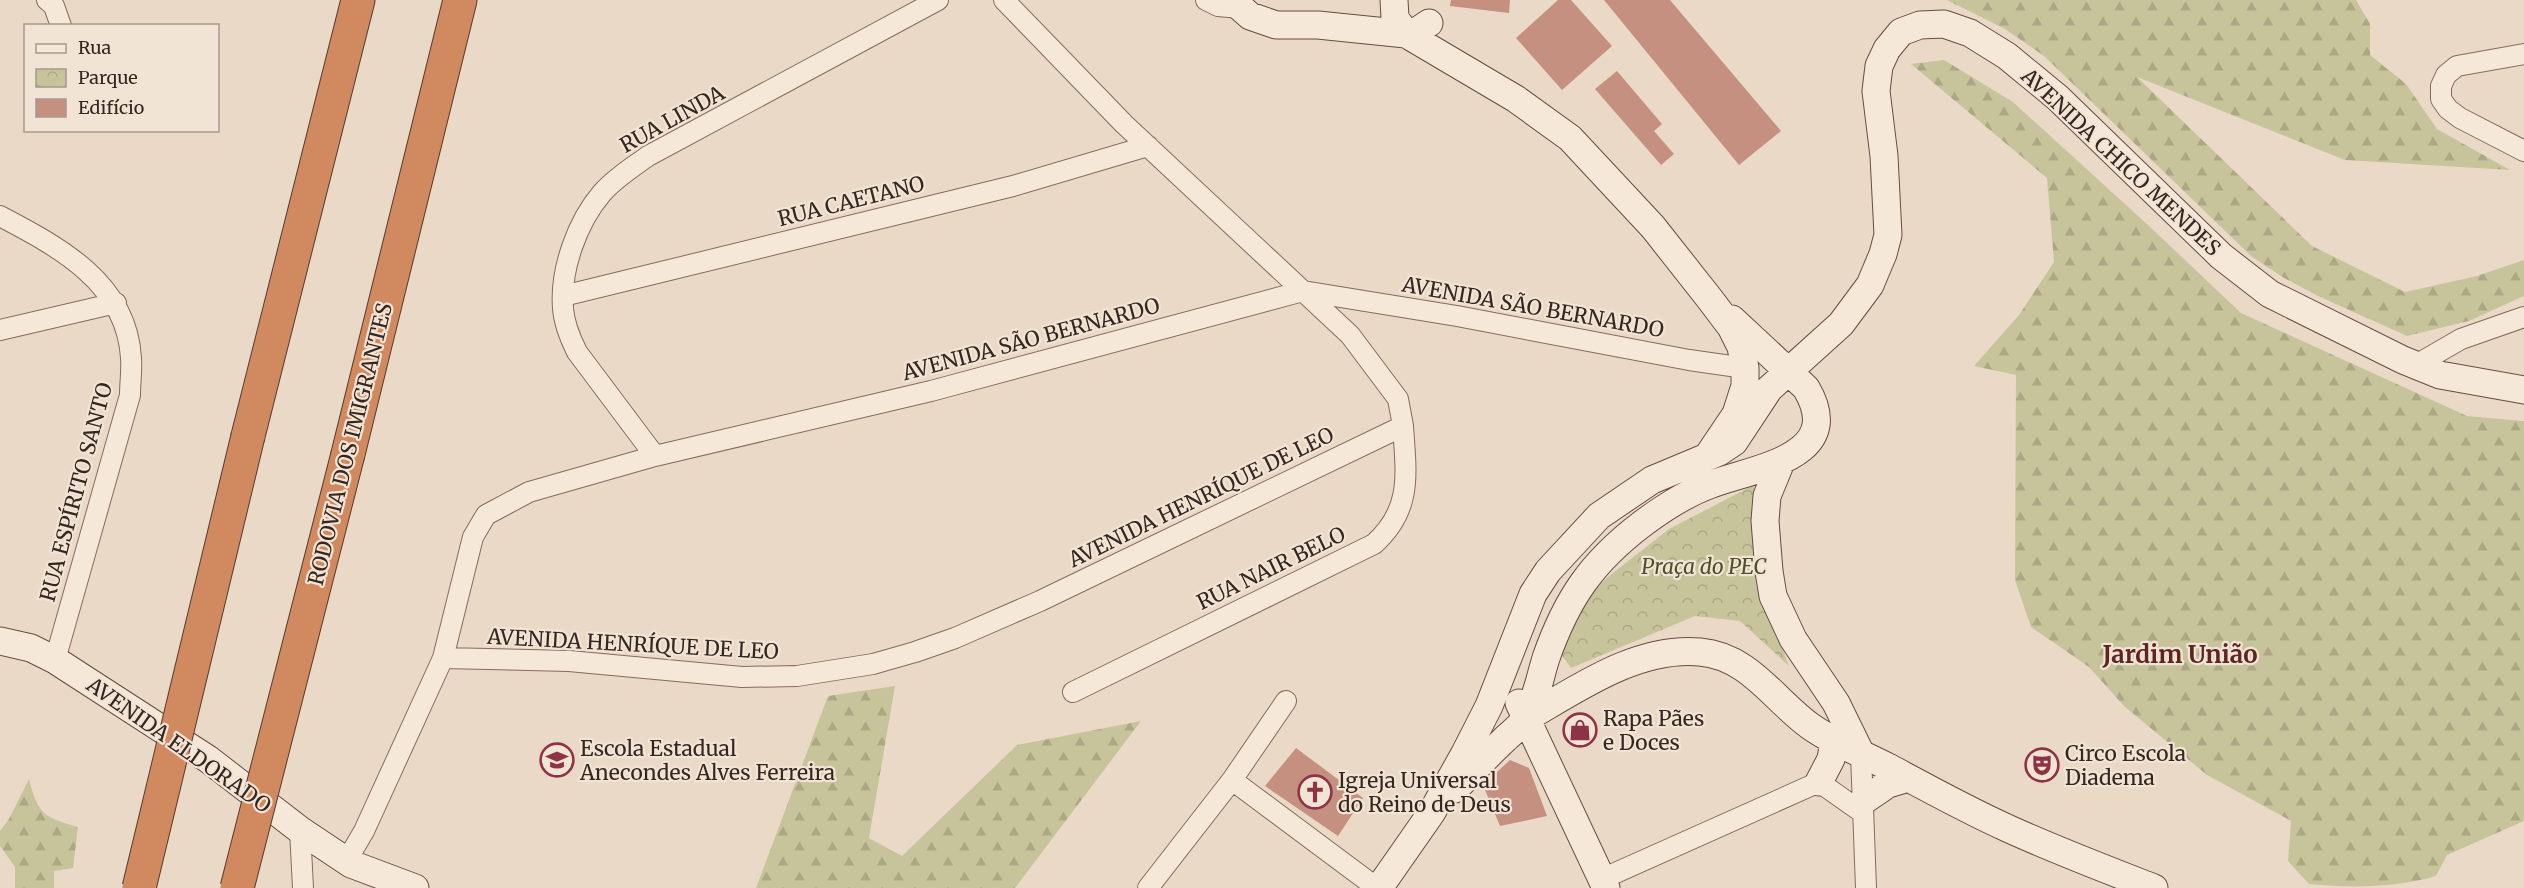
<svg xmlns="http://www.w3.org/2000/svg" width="2524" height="888" viewBox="0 0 2524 888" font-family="Merriweather,serif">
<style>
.forest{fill:url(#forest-firs)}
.park{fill:url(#park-crowns)}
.building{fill:#c59080}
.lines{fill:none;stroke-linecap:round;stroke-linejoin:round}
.street-casing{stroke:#846b5e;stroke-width:22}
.secondary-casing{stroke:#664c41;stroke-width:29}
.highway-casing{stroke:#523b31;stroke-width:35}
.street{stroke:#f6e8d9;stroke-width:20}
.secondary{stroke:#f6e8d9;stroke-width:27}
.highway{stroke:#d18a5f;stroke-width:33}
.highway-bridge-casing{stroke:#523b31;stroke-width:35;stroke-linecap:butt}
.highway-bridge{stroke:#d18a5f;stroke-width:33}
.labels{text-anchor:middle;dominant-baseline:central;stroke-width:4.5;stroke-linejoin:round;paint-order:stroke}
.street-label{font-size:21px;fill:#352620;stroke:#f2e4d5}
.park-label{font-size:21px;font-style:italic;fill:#4d5029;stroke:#f2e4d5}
.poi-label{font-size:21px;fill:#352620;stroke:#f2e4d5;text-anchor:start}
.quarter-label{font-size:24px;font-weight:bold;fill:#5e2523;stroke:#f2e4d5}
</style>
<defs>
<pattern id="forest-firs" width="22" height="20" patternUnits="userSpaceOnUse" patternTransform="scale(1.5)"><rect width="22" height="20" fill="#c7c49b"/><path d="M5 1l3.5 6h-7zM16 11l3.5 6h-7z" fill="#aca885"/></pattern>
<pattern id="park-crowns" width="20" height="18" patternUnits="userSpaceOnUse" patternTransform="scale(1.5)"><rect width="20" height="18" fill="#c7c49b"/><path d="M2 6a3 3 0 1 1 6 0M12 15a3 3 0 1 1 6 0" fill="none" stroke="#aca885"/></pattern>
</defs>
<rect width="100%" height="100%" fill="#ead9c6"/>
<path class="forest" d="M1947,0H2356L2370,24V55L2406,84L2437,129L2510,170L2345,160L2137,77L2312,246L2405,292L2477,276L2524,260V296L2469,321L2407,336L2318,296L2284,278L2251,256L2044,56L2005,29Z
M1944,60L2013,102L2148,225L2241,313L2467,416L2524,421V821L2447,855L2436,876C2395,888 2351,888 2309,884L2288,861L2291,821L2207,775L2124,706L2089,667L2031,627L2015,580L2016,375L1974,366L2019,315L2054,262L2047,178L1911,64Z
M895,686L869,838L902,856L1017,745L1141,721L1015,888H756L828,696Z
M29,779C38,814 43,817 78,827L73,868L54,871V888H15V867L0,846V831L9,819Z"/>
<path class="park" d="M1754,485L1756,581L1789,666L1740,621L1695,616L1571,668L1561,654L1579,610L1599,584L1669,529Z"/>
<path class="building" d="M1451,0H1510L1509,13L1450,6Z
M1558,0H1571L1612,46L1562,90L1516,38Z
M1604,0H1670L1781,131L1739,165Z
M1617,71L1662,124L1654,131L1674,154L1661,165L1595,89Z
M1296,748L1363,798L1338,836L1265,786Z
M1510,760L1529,768L1547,816L1500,826L1483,785Z"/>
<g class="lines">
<g class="street-casing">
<path id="street" d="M47,0L54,6L61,26
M1206,0L1218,6L1240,8
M2524,54L2457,66L2446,75L2441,86V99L2448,109L2460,118L2524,151
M0,216C59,247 127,283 131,358C132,370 130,383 130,395L55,660
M563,296L1013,186L1148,146
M0,330L116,303
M2416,365L2461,339L2524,317
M655,456L577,352C570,338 564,324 563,308C560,270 577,222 602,193C615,178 633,167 648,156L938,0
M443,658L569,661L742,677L797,676L873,664L915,652L955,638L1040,601L1403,426L1398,399L1350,335L1124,124L1004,0
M1073,692L1374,544C1413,509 1406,473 1403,426
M1861,754L1866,888
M1232,780L1377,888
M300,830L303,888
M347,860L364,831L443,658L473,537L486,515L529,492L655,456L931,391L1303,291L1457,316L1689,360L1745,368
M1602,879L1819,782L1863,813
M1148,888L1232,780L1286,701"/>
</g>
<g class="secondary-casing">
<path id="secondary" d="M1232,0L1250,16L1276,25H1318L1406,34L1417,31L1429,23
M1707,457L1719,452L1734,442L1769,389L1841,324L1870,285L1883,254L1888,235L1884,156L1876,91L1879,66L1887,49L1901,32L1920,25L1944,24L1970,33L2007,56L2058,98L2221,256L2270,294L2403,360L2440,375L2524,390
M1781,462L1767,496L1765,521L1769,571L1773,596L1793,639L1836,703L1861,754
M0,641L31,648L55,660L208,759L300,830L351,864L415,888
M1519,703L1606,888
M1525,719C1577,689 1637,646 1700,652C1749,656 1774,700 1810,726C1835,744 1864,754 1890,768C1929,789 1967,810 2007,828C2055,850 2105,869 2154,888
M1819,782L1831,759L1834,741
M1455,789C1471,773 1487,756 1503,741C1510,734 1521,726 1526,718C1536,700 1540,677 1546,658C1567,598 1592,562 1642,524C1662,509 1685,494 1709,485C1753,468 1848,458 1806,388L1732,319
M1863,801L1888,784L1908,778
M1379,888L1432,812L1465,753L1489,706L1533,594L1548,571L1599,516L1652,480L1707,457L1736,414L1745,386V368L1741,347L1731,327L1709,298L1653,227L1570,138L1516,99L1406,34L1395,18L1394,0"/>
</g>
<g class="highway-casing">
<path id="highway" d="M248,436L358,0
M348,454L460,0"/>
</g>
<use href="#street" class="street"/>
<use href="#secondary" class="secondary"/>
<use href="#highway" class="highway"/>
<g class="highway-bridge-casing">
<path id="highway-bridge" d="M139,888L248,436
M237,888L348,454"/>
</g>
<use href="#highway-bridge" class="highway-bridge"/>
</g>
<defs>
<g id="shop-ring" transform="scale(1.725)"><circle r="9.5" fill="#f2e4d5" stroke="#8d3345" stroke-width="1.5"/><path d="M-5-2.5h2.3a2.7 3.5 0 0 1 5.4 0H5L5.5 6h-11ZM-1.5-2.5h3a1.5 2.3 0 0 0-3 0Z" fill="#8d3345"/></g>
<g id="school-ring" transform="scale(1.725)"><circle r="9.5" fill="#f2e4d5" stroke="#8d3345" stroke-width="1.5"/><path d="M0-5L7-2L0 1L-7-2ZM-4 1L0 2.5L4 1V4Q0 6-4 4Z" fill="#8d3345"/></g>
<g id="theatre-ring" transform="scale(1.725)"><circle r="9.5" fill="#f2e4d5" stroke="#8d3345" stroke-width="1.5"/><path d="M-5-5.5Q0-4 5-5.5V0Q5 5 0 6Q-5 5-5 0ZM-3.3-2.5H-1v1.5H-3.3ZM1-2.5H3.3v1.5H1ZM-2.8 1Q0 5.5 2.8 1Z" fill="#8d3345"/></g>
<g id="church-ring" transform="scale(1.725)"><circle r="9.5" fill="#f2e4d5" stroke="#8d3345" stroke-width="1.5"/><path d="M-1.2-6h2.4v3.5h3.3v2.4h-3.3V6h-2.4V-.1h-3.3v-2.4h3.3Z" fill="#8d3345"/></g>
</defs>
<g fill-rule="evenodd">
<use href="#shop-ring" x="1580" y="730"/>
<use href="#school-ring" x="557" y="760"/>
<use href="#theatre-ring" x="2042" y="765"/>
<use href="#church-ring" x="1315" y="792"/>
</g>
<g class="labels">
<g class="street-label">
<text transform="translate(672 119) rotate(-29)">RUA LINDA</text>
<text transform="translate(2121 162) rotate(43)">AVENIDA CHICO MENDES</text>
<text transform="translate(851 201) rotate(-14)">RUA CAETANO</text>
<text transform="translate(1533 307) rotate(10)">AVENIDA SÃO BERNARDO</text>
<text transform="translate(1031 339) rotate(-15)">AVENIDA SÃO BERNARDO</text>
<text transform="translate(350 444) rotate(-76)">RODOVIA DOS IMIGRANTES</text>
<text transform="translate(76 492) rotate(-75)">RUA ESPÍRITO SANTO</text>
<text transform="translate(1201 497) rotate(-26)">AVENIDA HENRÍQUE DE LEO</text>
<text transform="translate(1271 568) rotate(-26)">RUA NAIR BELO</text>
<text transform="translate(633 644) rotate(3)">AVENIDA HENRÍQUE DE LEO</text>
<text transform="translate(179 745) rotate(35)">AVENIDA ELDORADO</text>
</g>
<g class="park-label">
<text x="1704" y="566">Praça do PEC</text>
</g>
<g class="poi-label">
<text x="1603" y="718">Rapa Pães<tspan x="1603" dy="24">e Doces</tspan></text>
<text x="580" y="748">Escola Estadual<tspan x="580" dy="24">Anecondes Alves Ferreira</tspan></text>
<text x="2065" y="753">Circo Escola<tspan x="2065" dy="24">Diadema</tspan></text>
<text x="1338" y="780">Igreja Universal<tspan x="1338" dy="24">do Reino de Deus</tspan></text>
</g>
<g class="quarter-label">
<text x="2180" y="654">Jardim União</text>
</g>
</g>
<rect x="24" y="24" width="195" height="108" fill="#f2e4d5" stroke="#a6988d" stroke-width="1.5"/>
<rect x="36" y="44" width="30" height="9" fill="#f6e8d9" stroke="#a6988d" stroke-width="1.5"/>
<text x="78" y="54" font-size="18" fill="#352620">Rua</text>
<rect x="36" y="69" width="30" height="18" fill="url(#park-crowns)" stroke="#a6988d" stroke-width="1.5"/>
<text x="78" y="84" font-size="18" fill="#352620">Parque</text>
<rect x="36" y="99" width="30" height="18" fill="#c59080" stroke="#a6988d" stroke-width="1.5"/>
<text x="78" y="114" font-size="18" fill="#352620">Edifício</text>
</svg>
